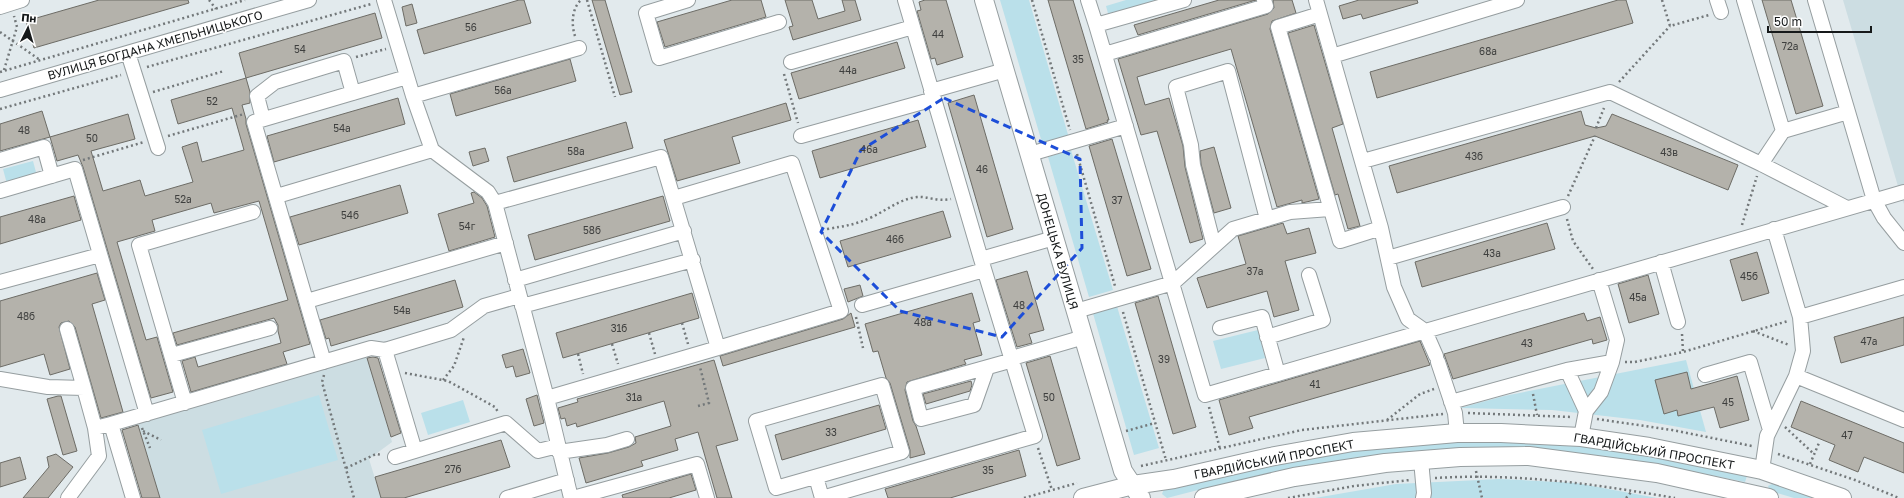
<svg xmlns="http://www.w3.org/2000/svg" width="1904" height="498" viewBox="0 0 1904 498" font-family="'Golos Text',sans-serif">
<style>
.built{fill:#ccdde2}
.green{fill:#bae0ea}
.building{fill:#b4b2ab;stroke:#6d6c66}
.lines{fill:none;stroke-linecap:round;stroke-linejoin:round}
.minor-casing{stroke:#969ea0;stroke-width:16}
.major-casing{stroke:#969ea0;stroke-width:20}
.path{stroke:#73787a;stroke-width:2.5;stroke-dasharray:2 3;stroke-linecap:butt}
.minor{stroke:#fff;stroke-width:14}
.major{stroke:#fff;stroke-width:18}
.marked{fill:none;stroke:#1d4ed8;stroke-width:3;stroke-dasharray:8 5;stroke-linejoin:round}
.labels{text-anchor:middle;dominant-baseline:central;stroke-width:3;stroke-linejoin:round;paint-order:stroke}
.number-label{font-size:10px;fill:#3e3f3e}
.street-label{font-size:12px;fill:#16191a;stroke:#fff}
</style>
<rect width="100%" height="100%" fill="#e2eaed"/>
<path class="built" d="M1843,0H1904V204L1900,193Z
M367,356L392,442L369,459L381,498H160L138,423Z"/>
<path class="green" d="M1000,0H1029L1069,138L1043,146Z
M1126,0H1169L1109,17L1106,6Z
M1071,150L1113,290L1089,297L1048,157Z
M33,161L37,176L7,184L3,169Z
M1116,303L1159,448L1134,455L1092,310Z
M1258,330L1265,358L1221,369L1213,341Z
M1686,360L1706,432L1640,420L1552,410L1460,408L1504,396Z
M319,395L338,460L221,494L202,430Z
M463,400L470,422L428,435L421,413Z
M1461,441C1479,441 1497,441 1515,441C1593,444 1671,461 1747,476L1745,482C1669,466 1593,451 1515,448C1397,445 1281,468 1167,498L1162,494L1164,489L1290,461L1375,448Z
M1500,479L1576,483L1657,498H1315L1396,484Z
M1772,484L1816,496L1821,498H1794L1770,491L1768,486Z"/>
<path class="building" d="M99,0H188L189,3L34,48L26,21Z
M519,0H524L531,23L424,54L417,30Z
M592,0H605L632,92L620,95Z
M732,0H761L766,17L665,47L657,22Z
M785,0H812L818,19L845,11L842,0H855L861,20L793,40L789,27L793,26Z
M925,0H946L963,57L937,65L935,58L931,59L917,11L921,10L919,2Z
M1048,0H1073L1109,120H1107L1108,122L1086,129Z
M1219,0H1256L1138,35L1134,25Z
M1273,0H1292L1296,13L1272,21L1270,29L1319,199L1302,203V200L1277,207L1231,49L1137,77L1145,105L1169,98L1183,146L1185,167L1203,239L1190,243L1157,131L1141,135L1118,59L1268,14L1274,8Z
M1359,0H1417L1418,3L1363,19L1361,14L1343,19L1339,6Z
M1618,0H1626L1633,23L1377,98L1370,72Z
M1762,0H1791L1823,106L1796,114Z
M412,4L417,23L406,26L402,7Z
M375,13L382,38L246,78L239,53Z
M1314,25L1343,124L1332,128L1360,226L1348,229L1338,194L1335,195L1288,33Z
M897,42L905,68L799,99L791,73Z
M570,59L576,81L456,116L450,94Z
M246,78L250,92V103L242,105L246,119V124L310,344L283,352L287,364L191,392L182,361L195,357L198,367L281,343L278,331V325L274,318L177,345L173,333L288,300L259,201L214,213L211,203L152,220L155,231L117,242L146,340L157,337L173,392L151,398L83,167L78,155L57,161L50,137L128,114L135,139L91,151L103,191L140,180L145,196L193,182L182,147L197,142L202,162L244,150L232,108L178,124L171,100Z
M974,95L1013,229L987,237L948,103Z
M398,98L405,124L274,162L267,136Z
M786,103L791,120L732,137L740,163L677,181L664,140Z
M42,111L50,137L0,151V124Z
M1581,111L1585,125L1596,128L1606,126L1612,114L1738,165L1728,190L1595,136L1397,193L1389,166Z
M918,120L926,147L820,178L812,151Z
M626,122L633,148L514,182L507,157Z
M1112,139L1151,269L1127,276L1089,146Z
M1214,147L1231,208L1214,213L1201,164L1200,151Z
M485,148L489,161L473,166L469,152Z
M400,185L408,213L299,245L290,217Z
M474,192L482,198L487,206L495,237L449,251L438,214L474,203L471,193Z
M74,196L81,220L0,244V217Z
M663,196L670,221L535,260L528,235Z
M943,211L951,237L848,267L840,241Z
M1283,223L1287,234L1309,228L1316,253L1285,261L1299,310L1274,317L1267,291L1207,308L1197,278L1246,264L1238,236Z
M1547,223L1555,249L1422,287L1415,262Z
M1757,252L1769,293L1742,301L1730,260Z
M1027,271L1044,330L1029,334L1032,343L1017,347L996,280Z
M97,273L105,300L92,304L123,412L101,418L75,327L69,321L61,323L59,327L70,369L50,375L44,354L0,367V301Z
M1648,275L1659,314L1629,323L1618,284Z
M455,280L463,307L331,346L329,338L326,339L320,320Z
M860,285L863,296L848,302L844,289Z
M692,293L699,318L563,358L556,333Z
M972,293L980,321L973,323L982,355L964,360L966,364L907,382L905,390L913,421L916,426L925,454L910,458V450L890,383L886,378L878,351L873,352L865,324Z
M1158,296L1196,427L1173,434L1135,303Z
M851,313L855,327L723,366L720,356L843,319Z
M1584,313L1587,321L1600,317L1607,340L1593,344L1592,339L1453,379L1444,354Z
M1904,317V345L1841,363L1834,337Z
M1420,341L1430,365L1249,417L1253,428L1229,435L1219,400Z
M523,349L530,373L516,377L513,366L506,368L502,355Z
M1050,356L1080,459L1057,466L1026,363Z
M373,357L378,358L401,433L391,437L367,358Z
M714,360L738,440L716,446L732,498H717L698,432L675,439L678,450L641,461L643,466L586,483L579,458L608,453L629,447L636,443L635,437L671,426L664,401L577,427L576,423L567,426L565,418L561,419L558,408L578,402L577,399Z
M1687,372L1691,389L1737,376L1749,420L1720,428L1714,407L1678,416L1677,410L1664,414L1655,380Z
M971,381L972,385L970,391L926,404L923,394Z
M537,395L544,423L534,426L526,399Z
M58,396H61L77,451L63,455L47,399Z
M1801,401L1904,443V473L1864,457L1858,472L1829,460L1835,445L1791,427Z
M879,405L886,429L782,460L775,435Z
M138,425L160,498H142L122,430Z
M501,440L510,467L404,498H381L375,477Z
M1019,450L1026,476L950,498H888L885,489Z
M56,454L73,467L48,498H23L49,467L47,457Z
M20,457L26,479L0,487V463Z
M691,474L696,490L669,498H623L622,495Z"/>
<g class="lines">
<g class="minor-casing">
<path id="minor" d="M384,0L413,96L432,150L488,192L495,203L547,398L571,498
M688,0L646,13L659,58L779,22
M905,0L981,259L1054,238
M1088,0L1096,25L1184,0
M1316,0L1381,228L1394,287L1408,319L1425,331L1436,356
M1717,0L1721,12
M1744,0L1783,131L1848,112
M1815,0L1874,200L1884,218L1904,243
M0,7L22,0
M1320,14L1278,27L1340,241L1381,228
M1096,25L1205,395L1904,192
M128,53L158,148
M1105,54L1266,6L1264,0
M1332,56L1517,0
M791,62L913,27
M0,90L309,0
M931,91L1005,70
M413,96L579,48
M263,119L257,96L275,82L344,61L353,93
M801,136L934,99
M1030,154L1126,126
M0,160L44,147L52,176
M1363,161L1610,92L1761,164L1847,208
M1761,164L1783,131
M0,191L75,169L147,414
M277,196L432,150
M495,203L661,157L718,348L841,311L792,163L674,198
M1214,246L1193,165L1191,145L1176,87L1228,71L1267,219
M1388,258L1563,207
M1661,262L1678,322
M515,280L684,231
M0,282L100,255
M307,301L506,243
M862,305L984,270
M522,306L693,260
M1076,311L1173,283L1233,229L1290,212L1330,209
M1800,317L1904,287
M1220,328L1262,317L1278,374
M67,329L84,388
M1267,337L1323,320L1309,275
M385,350L415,451
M172,355L270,328
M1012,358L1084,337
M324,362L254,122L407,77
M1438,362L1455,413L1457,433
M987,368L974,405L921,419L913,388L1013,360
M1567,370L1586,411L1581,437
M1705,375L1750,362L1770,430
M1796,376L1904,420
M0,379L48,387L84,388L95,428L99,456L68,498
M882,385L902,452L776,488L756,421Z
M547,398L718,348
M1451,402L1567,370L1612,362
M185,403L139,245L253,212
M1586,411L1601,392L1612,362L1617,340L1599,280
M111,424L133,498
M95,428L111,424L371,348L385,350L451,330L484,306L519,296
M559,452L607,445L627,439
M395,457L506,423L538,451L558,446
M1421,460L1424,493L1423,498
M1762,470L1767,436L1796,376L1803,351L1800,317L1774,229
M816,477L822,498L1035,436L981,259
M507,498L567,480
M573,498L697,464L707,498"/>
</g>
<g class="major-casing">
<path id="major" d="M984,0L1123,471L1141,498
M1083,498L1133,485L1174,479L1270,457L1353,442L1457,433H1501L1581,437L1649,447L1762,470L1842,498
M1204,498L1294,477L1385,463L1460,457L1529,456L1657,473L1769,498"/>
</g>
<path class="path" d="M209,0L216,9
M587,0L615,97
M1032,0L1070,130
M1662,0L1670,26L1709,15
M0,32L40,60
M575,36C571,24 572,8 581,0
M356,57L386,49
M147,67L371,4
M4,70L17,27L14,16
M0,72L245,0
M784,74L798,123
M1619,82L1670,26
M153,92L224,71
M0,109L121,75
M1596,128L1604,108
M168,136L244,114
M1077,154L1115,286
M83,160L144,142
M1568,196L1595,136
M1567,219L1573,241L1593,269
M1742,225L1757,176
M827,229C845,226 855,225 872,217C887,210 900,199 917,197C927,196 937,202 951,199
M1123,312L1166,460
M856,317L863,348
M682,323L688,344
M1753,331L1789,345
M649,333L655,354
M1682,334L1683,352
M612,344L618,364
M578,354L583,374
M1625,362H1635L1683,352L1788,321
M405,373L448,381L495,407L498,412
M324,375L322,382L354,498
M443,380L454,366L464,337
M1533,394L1537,415
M698,406L709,403L700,367
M1209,407L1220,449
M1468,413L1572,417
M1597,419L1672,430L1752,446
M1387,420L1420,394L1434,389
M1785,427L1814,454
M142,428L150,448
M143,431L161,440
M1126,431L1155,423
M1038,448L1052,490
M1778,454L1855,480L1899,498
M1810,464L1819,443
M1141,466L1302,430L1443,414
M346,468L376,454L382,455
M1476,471L1482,498
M1435,478C1517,473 1595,484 1675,498
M1024,498L1077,483
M1288,498L1354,486L1410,480
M1626,498L1632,491"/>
<use href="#minor" class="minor"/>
<use href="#major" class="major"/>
</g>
<path class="marked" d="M944,98L1080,159L1082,248L1002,337L900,311L821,232L861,150Z"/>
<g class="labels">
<g class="number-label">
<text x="471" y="27">56</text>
<text x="938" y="34">44</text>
<text x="1790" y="46">72а</text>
<text x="300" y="49">54</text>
<text x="1488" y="51">68а</text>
<text x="1078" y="59">35</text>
<text x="848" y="70">44а</text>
<text x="503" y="90">56а</text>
<text x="212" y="101">52</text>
<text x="342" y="128">54а</text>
<text x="24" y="130">48</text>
<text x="92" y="138">50</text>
<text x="869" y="149">46а</text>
<text x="576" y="151">58а</text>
<text x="1669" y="152">43в</text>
<text x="1474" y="156">43б</text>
<text x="982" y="169">46</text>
<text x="183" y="199">52а</text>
<text x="1117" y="200">37</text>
<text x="350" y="215">54б</text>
<text x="37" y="219">48а</text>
<text x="467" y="226">54г</text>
<text x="592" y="230">58б</text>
<text x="895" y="239">46б</text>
<text x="1492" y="253">43а</text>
<text x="1255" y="271">37а</text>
<text x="1749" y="276">45б</text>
<text x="1638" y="297">45а</text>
<text x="1019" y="305">48</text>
<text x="402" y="310">54в</text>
<text x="26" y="316">48б</text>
<text x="923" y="322">48а</text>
<text x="619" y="328">31б</text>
<text x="1869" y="341">47а</text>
<text x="1527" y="343">43</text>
<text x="1164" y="359">39</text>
<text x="1315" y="384">41</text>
<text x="634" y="397">31а</text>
<text x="1049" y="397">50</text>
<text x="1728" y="402">45</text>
<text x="831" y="432">33</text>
<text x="1847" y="435">47</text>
<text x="453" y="469">27б</text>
<text x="988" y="470">35</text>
</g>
<g class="street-label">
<text transform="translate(155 45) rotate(-16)">ВУЛИЦЯ БОГДАНА ХМЕЛЬНИЦЬКОГО</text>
<text transform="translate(1058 251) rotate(74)">ДОНЕЦЬКА ВУЛИЦЯ</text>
<text transform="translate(1654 451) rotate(10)">ГВАРДІЙСЬКИЙ ПРОСПЕКТ</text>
<text transform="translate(1274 459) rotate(-11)">ГВАРДІЙСЬКИЙ ПРОСПЕКТ</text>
</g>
</g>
<g transform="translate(28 28) rotate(5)" stroke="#ffffff" stroke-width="3" paint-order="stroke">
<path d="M0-3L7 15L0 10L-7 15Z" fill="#16191a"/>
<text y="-6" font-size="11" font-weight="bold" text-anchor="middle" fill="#16191a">Пн</text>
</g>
<path d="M1768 26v6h103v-6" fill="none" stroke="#16191a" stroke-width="2"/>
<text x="1774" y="26" font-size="12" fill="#16191a" stroke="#ffffff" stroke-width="3" paint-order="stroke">50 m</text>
</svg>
